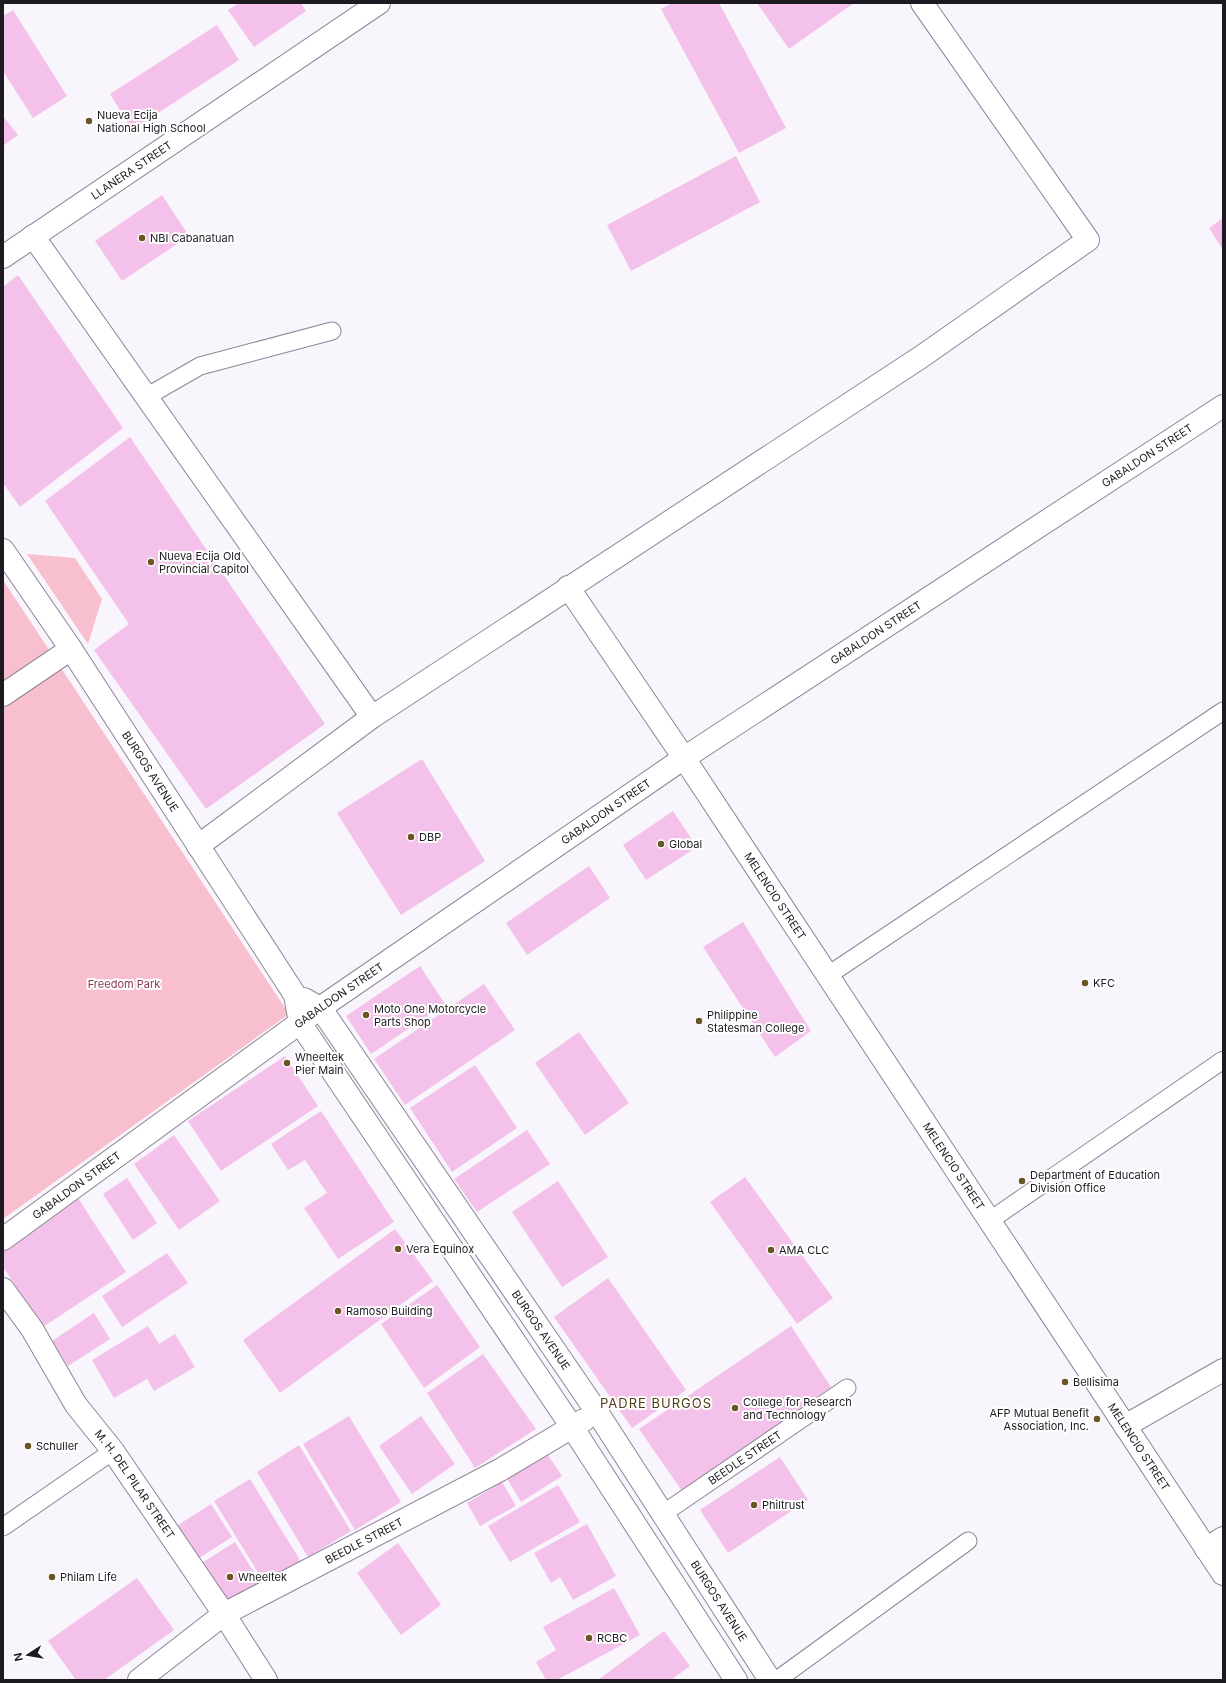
<svg xmlns="http://www.w3.org/2000/svg" width="1226" height="1683" viewBox="0 0 1226 1683" font-family="Inter,sans-serif">
<style>
.green{fill:#f8bfce}
.building{fill:#f4c1ea}
.lines{fill:none;stroke-linecap:round;stroke-linejoin:round}
.service-casing{stroke:#8d8597;stroke-width:19}
.minor-casing{stroke:#8d8597;stroke-width:24}
.tertiary-casing{stroke:#8d8597;stroke-width:24}
.secondary-casing{stroke:#8d8597;stroke-width:24}
.service{stroke:#fff;stroke-width:17}
.minor{stroke:#fff;stroke-width:22}
.tertiary{stroke:#fff;stroke-width:22}
.secondary{stroke:#fff;stroke-width:22}
.poi-dot{fill:#6a5524;stroke:#fff;stroke-width:1.5}
.labels{text-anchor:middle;dominant-baseline:central;stroke-width:4;stroke-linejoin:round;paint-order:stroke}
.poi-label{font-size:11px;fill:#1d1a21;stroke:#fff;text-anchor:start}
.street-label{font-size:11px;fill:#1d1a21;stroke:#fff}
.park-label{font-size:11px;fill:#863953;stroke:#fff}
.quarter-label{font-size:13px;letter-spacing:1px;fill:#4f3e17;stroke:#fff}
</style>
<rect width="100%" height="100%" fill="#f8f5fd"/>
<path class="green" d="M27,554L75,558L102,599L88,644Z
M3,580L289,1014L3,1219Z"/>
<path class="building" d="M239,3H301L306,11L254,47L228,10Z
M672,3H719L786,128L739,153L661,9Z
M757,3H854L789,49Z
M13,10L67,96L33,118L3,71V16Z
M217,25L239,60L132,130L110,94Z
M3,116L18,135L3,146Z
M736,156L760,202L631,271L607,225Z
M162,195L189,236L122,281L95,241Z
M1223,218V250L1209,228Z
M18,275L123,428L20,507L3,483V287Z
M130,437L325,724L206,809L94,650L129,624L45,501Z
M422,759L485,861L401,915L337,813Z
M673,811L697,847L646,880L623,845Z
M589,866L610,898L527,955L506,923Z
M743,922L811,1031L775,1057L703,947Z
M420,966L445,1004L371,1054L346,1016Z
M484,984L515,1030L405,1105L374,1059Z
M579,1032L629,1103L585,1135L535,1063Z
M285,1056L318,1106L221,1171L188,1121Z
M475,1065L517,1128L452,1172L410,1108Z
M321,1111L394,1222L338,1259L304,1208L327,1193L305,1160L288,1170L271,1144Z
M527,1130L550,1164L477,1212L454,1179Z
M174,1135L220,1201L179,1230L134,1164Z
M745,1177L833,1298L797,1324L710,1202Z
M127,1178L157,1223L133,1240L103,1194Z
M558,1181L608,1257L562,1287L512,1212Z
M76,1195L126,1272L43,1327L3,1267V1245Z
M395,1229L433,1281L280,1393L243,1340Z
M167,1253L188,1283L122,1327L102,1296Z
M608,1278L686,1390L632,1428L554,1317Z
M437,1285L480,1347L424,1388L381,1324Z
M94,1313L110,1339L68,1366L52,1341Z
M148,1326L159,1344L175,1334L195,1367L154,1391L147,1379L114,1398L92,1360Z
M791,1326L831,1387L682,1491L639,1429Z
M483,1354L536,1429L475,1468L427,1393Z
M349,1416L401,1502L355,1530L303,1444Z
M421,1416L455,1464L412,1494L379,1446Z
M299,1445L351,1531L308,1557L257,1472Z
M546,1452L562,1476L521,1502L506,1477Z
M780,1457L808,1500L728,1553L700,1510Z
M250,1479L303,1565L267,1587L214,1501Z
M502,1482L516,1506L480,1526L467,1503Z
M558,1485L580,1522L510,1562L488,1526Z
M211,1504L232,1537L196,1560L175,1527Z
M587,1524L616,1576L573,1600L560,1577L551,1583L534,1553Z
M235,1542L264,1588L225,1612L197,1566Z
M398,1543L441,1605L401,1635L357,1573Z
M137,1578L174,1630L104,1680H76L48,1641Z
M614,1588L640,1635L557,1680H546L536,1662L556,1650L543,1627Z
M664,1631L690,1666L671,1680H598Z"/>
<g class="lines">
<g class="service-casing">
<g id="service">
<path d="M146,397L200,366L332,331"/>
<path d="M827,976L1223,711"/>
<path d="M989,1221L1223,1060"/>
<path id="s1" d="M664,1513L847,1388"/>
<path d="M3,1527L113,1451"/>
<path d="M777,1680L968,1541"/>
</g>
</g>
<g class="minor-casing">
<g id="minor">
<path d="M33,236L372,717"/>
<path id="s2" d="M3,257L379,3"/>
<path id="s3" d="M568,587L684,758L1223,1574"/>
<path d="M3,695L71,649"/>
<path d="M198,846L372,717L921,357L1088,240L922,3"/>
<path d="M1125,1426L1223,1370"/>
<path d="M1206,1549L1223,1538"/>
</g>
</g>
<g class="tertiary-casing">
<g id="tertiary">
<path id="s4" d="M3,550L71,649L295,995L300,1023L572,1427L736,1680"/>
<path id="s5" d="M304,999L320,1008L328,1019L597,1412L770,1680"/>
<path id="s6" d="M224,1614L500,1470L584,1420"/>
</g>
</g>
<g class="secondary-casing">
<g id="secondary">
<path id="s7" d="M3,1239L320,1008L684,758L1223,406"/>
<path id="s8" d="M3,1289L32,1329L76,1405L113,1451L224,1614L266,1680"/>
<path d="M139,1680L224,1614"/>
</g>
</g>
<use href="#service" class="service"/>
<use href="#minor" class="minor"/>
<use href="#tertiary" class="tertiary"/>
<use href="#secondary" class="secondary"/>
</g>
<g class="poi-dot">
<circle cx="89" cy="121" r="4"/>
<circle cx="142" cy="238" r="4"/>
<circle cx="151" cy="562" r="4"/>
<circle cx="411" cy="837" r="4"/>
<circle cx="661" cy="844" r="4"/>
<circle cx="1085" cy="983" r="4"/>
<circle cx="366" cy="1015" r="4"/>
<circle cx="699" cy="1021" r="4"/>
<circle cx="287" cy="1063" r="4"/>
<circle cx="1022" cy="1181" r="4"/>
<circle cx="398" cy="1249" r="4"/>
<circle cx="771" cy="1250" r="4"/>
<circle cx="338" cy="1311" r="4"/>
<circle cx="1065" cy="1382" r="4"/>
<circle cx="735" cy="1408" r="4"/>
<circle cx="1097" cy="1419" r="4"/>
<circle cx="28" cy="1446" r="4"/>
<circle cx="754" cy="1505" r="4"/>
<circle cx="52" cy="1577" r="4"/>
<circle cx="230" cy="1577" r="4"/>
<circle cx="589" cy="1638" r="4"/>
</g>
<g class="labels">
<g class="poi-label">
<text x="97" y="115">Nueva Ecija<tspan x="97" dy="13">National High School</tspan></text>
<text x="150" y="238">NBI Cabanatuan</text>
<text x="159" y="556">Nueva Ecija Old<tspan x="159" dy="13">Provincial Capitol</tspan></text>
<text x="419" y="837">DBP</text>
<text x="669" y="844">Global</text>
<text x="1093" y="983">KFC</text>
<text x="374" y="1009">Moto One Motorcycle<tspan x="374" dy="13">Parts Shop</tspan></text>
<text x="707" y="1015">Philippine<tspan x="707" dy="13">Statesman College</tspan></text>
<text x="295" y="1057">Wheeltek<tspan x="295" dy="13">Pier Main</tspan></text>
<text x="1030" y="1175">Department of Education<tspan x="1030" dy="13">Division Office</tspan></text>
<text x="406" y="1249">Vera Equinox</text>
<text x="779" y="1250">AMA CLC</text>
<text x="346" y="1311">Ramoso Building</text>
<text x="1073" y="1382">Bellisima</text>
<text x="743" y="1402">College for Research<tspan x="743" dy="13">and Technology</tspan></text>
<text x="1089" y="1413" text-anchor="end">AFP Mutual Benefit<tspan x="1089" dy="13">Association, Inc.</tspan></text>
<text x="36" y="1446">Schuller</text>
<text x="762" y="1505">Philtrust</text>
<text x="60" y="1577">Philam Life</text>
<text x="238" y="1577">Wheeltek</text>
<text x="597" y="1638">RCBC</text>
</g>
<g class="street-label">
<text stroke="none"><textPath href="#s2" startOffset="155">LLANERA STREET</textPath></text>
<text stroke="none"><textPath href="#s7" startOffset="1387">GABALDON STREET</textPath></text>
<text stroke="none"><textPath href="#s7" startOffset="1063">GABALDON STREET</textPath></text>
<text stroke="none"><textPath href="#s4" startOffset="266">BURGOS AVENUE</textPath></text>
<text stroke="none"><textPath href="#s7" startOffset="739">GABALDON STREET</textPath></text>
<text stroke="none"><textPath href="#s3" startOffset="372">MELENCIO STREET</textPath></text>
<text stroke="none"><textPath href="#s7" startOffset="415">GABALDON STREET</textPath></text>
<text stroke="none"><textPath href="#s3" startOffset="696">MELENCIO STREET</textPath></text>
<text stroke="none"><textPath href="#s7" startOffset="91">GABALDON STREET</textPath></text>
<text stroke="none"><textPath href="#s5" startOffset="409">BURGOS AVENUE</textPath></text>
<text stroke="none"><textPath href="#s3" startOffset="1032">MELENCIO STREET</textPath></text>
<text stroke="none"><textPath href="#s1" startOffset="98">BEEDLE STREET</textPath></text>
<text stroke="none"><textPath href="#s8" startOffset="236">M. H. DEL PILAR STREET</textPath></text>
<text stroke="none"><textPath href="#s6" startOffset="158">BEEDLE STREET</textPath></text>
<text stroke="none"><textPath href="#s5" startOffset="733">BURGOS AVENUE</textPath></text>
</g>
<g class="park-label">
<text x="124" y="984">Freedom Park</text>
</g>
<g class="quarter-label">
<text x="656" y="1403">PADRE BURGOS</text>
</g>
</g>
<rect width="1226" height="1683" fill="none" stroke="#1d1a21" stroke-width="8"/>
<g transform="translate(28 1655) rotate(258)" stroke="#ffffff" stroke-width="3" paint-order="stroke">
<path d="M0-3L7 15L0 10L-7 15Z" fill="#1d1a21"/>
<text y="-6" font-size="11" font-weight="bold" text-anchor="middle" fill="#1d1a21">N</text>
</g>
</svg>
